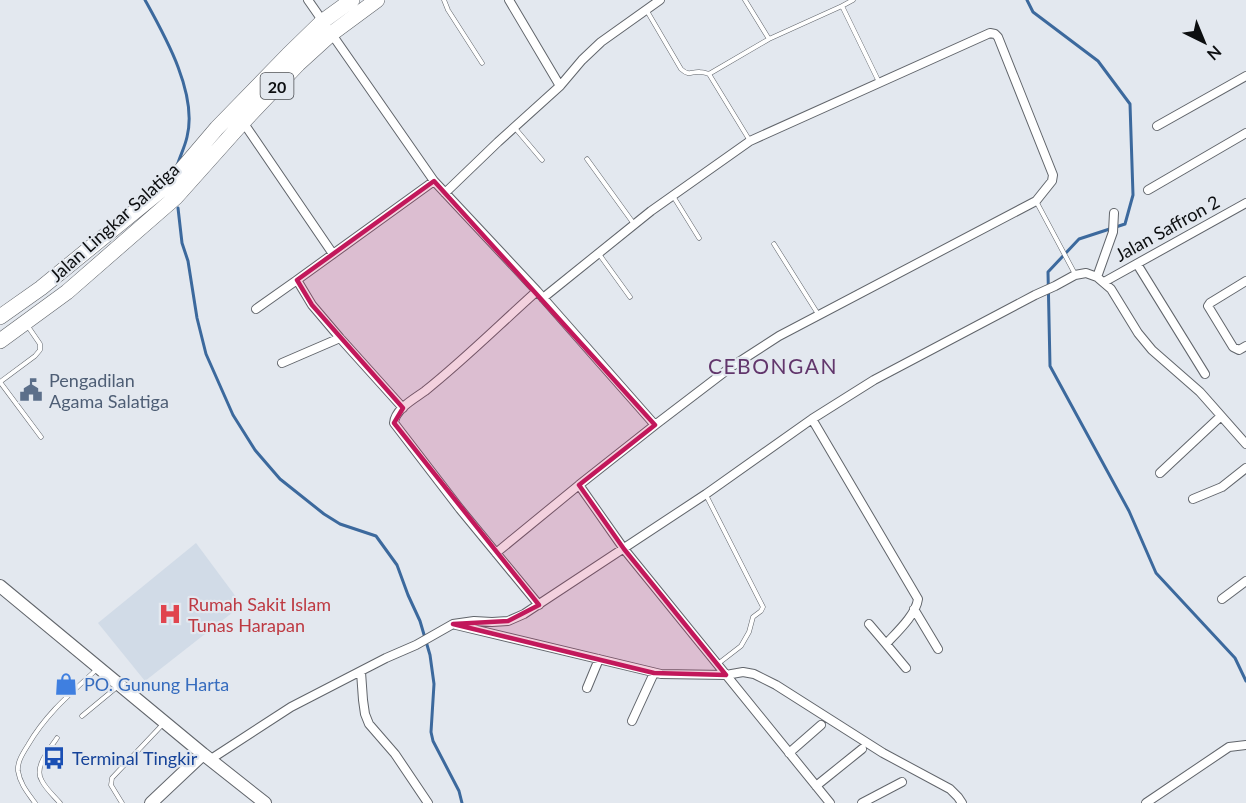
<svg xmlns="http://www.w3.org/2000/svg" width="1246" height="803" viewBox="0 0 1246 803" font-family="Lato,sans-serif">
<style>
.built{fill:#d1dbe7}
.lines{fill:none;stroke-linecap:round;stroke-linejoin:round}
.stream{stroke:#3c699d;stroke-width:3}
.lane-casing{stroke:#61656b;stroke-width:5}
.street-casing{stroke:#61656b;stroke-width:10}
.primary-casing{stroke:#61656b;stroke-width:14}
.highway-casing{stroke:#61656b;stroke-width:16}
.lane{stroke:#fff;stroke-width:4}
.street{stroke:#fff;stroke-width:8}
.primary{stroke:#fff;stroke-width:12}
.highway{stroke:#fff;stroke-width:15}
.marked{fill:#c2185b;fill-opacity:0.2;stroke:#c2185b;stroke-width:4.5;stroke-linejoin:round}
.labels{text-anchor:middle;dominant-baseline:central;stroke-width:4.5;stroke-linejoin:round;paint-order:stroke}
.shield{fill:#e3e8ef;stroke:#4c4f53;stroke-width:1.5}
.shield-label{font-size:16px;font-weight:bold;fill:#0c0e10}
.street-label{font-size:18px;fill:#0c0e10;stroke:#e3e8ef}
.service-label{font-size:18px;fill:#4e5e75;stroke:#e3e8ef;text-anchor:start}
.health-label{font-size:18px;fill:#be3a42;stroke:#e3e8ef;text-anchor:start}
.shop-label{font-size:18px;fill:#366cbe;stroke:#e3e8ef;text-anchor:start}
.transit-label{font-size:18px;fill:#164399;stroke:#e3e8ef;text-anchor:start}
.quarter-label{font-size:21px;letter-spacing:1.5px;fill:#62366c;stroke:#e3e8ef}
</style>
<rect width="100%" height="100%" fill="#e3e8ef"/>
<path class="built" d="M196,543L242,605L145,681L98,623Z"/>
<g class="lines">
<path class="stream" d="M145,0C165,36 198,94 187,137C185,146 181,154 178,163
M1027,0L1033,12L1098,61L1130,104L1133,195L1125,224L1079,239L1048,272L1050,366L1129,511L1156,573L1235,658L1246,681
M178,208L182,243L188,261L197,318L206,354L233,415L255,450L280,479L324,514L340,524L376,536L397,565L408,595L420,621L430,655L434,684L431,732L433,741L459,791L462,803"/>
<g class="lane-casing">
<path id="lane" d="M444,0L448,10L482,63
M745,0L769,39
M853,0L842,6L879,82
M647,11L681,69C690,77 691,71 700,72C703,72 706,73 709,74L750,141
M709,74L769,39L842,6
M515,128L542,160
M587,159L634,224
M673,196L699,238
M1036,201L1075,274
M774,244L818,314
M599,254L630,297
M27,325L40,344V350L35,356L0,382L41,437
M706,495L763,607L761,611L753,617L749,632L741,646L719,663
M82,716L117,687
M57,738C50,749 33,767 42,781C46,789 54,796 60,803
M35,803C28,793 20,784 18,771C17,762 23,753 28,745C46,714 70,694 96,670
M122,803L111,785L112,778L164,723"/>
</g>
<g class="street-casing">
<path id="street" d="M308,0L434,181L537,291L655,425L579,485L624,549L830,803
M509,0L560,86
M243,122L333,254
M1157,126L1246,76
M1148,190L1246,133
M445,193L498,142L560,86L582,60L601,42L660,0
M1137,264L1205,374
M1097,277L1113,232L1114,213
M1246,281L1210,303L1208,306L1233,347L1239,350L1246,346
M1104,282L1246,203
M537,291C500,324 464,360 425,391C414,399 395,409 394,423L460,509L539,605
M543,298L651,211L750,141L990,33L995,34L998,37L1053,175L1052,181L1036,201L779,336L731,367L655,425
M256,309L297,280
M282,363L340,338
M403,408L340,338L312,305L297,280L434,181
M812,419L918,599C916,615 896,633 886,644L906,668
M1160,473L1221,416
M1193,499L1222,487L1246,468
M496,553L579,485
M1222,599L1246,581
M914,609L938,649
M869,624L886,644
M456,625L661,674L726,675L743,672L754,674L776,685L883,753L950,789L958,797L962,803
M361,672L363,700L365,714L369,724L395,754L428,803
M587,688L599,659
M632,721L654,673
M789,753L821,725
M211,759L291,707L386,658L416,645L453,624L474,621L492,622L508,621L524,614L706,494L812,419L874,380L1035,295L1055,286L1075,275L1086,273L1097,277L1111,289L1138,333L1152,350L1200,392L1246,444
M816,786L862,749
M862,803L902,782
M1146,803L1229,747L1246,745"/>
</g>
<g class="primary-casing">
<path id="primary" d="M0,586L203,754L265,803
M151,803L203,754"/>
</g>
<g class="highway-casing">
<path id="highway" d="M0,317L41,288L171,182L217,128L288,55L323,21L352,0
M0,341L67,292L176,197L243,122L298,64L331,34L377,0"/>
</g>
<use href="#lane" class="lane"/>
<use href="#street" class="street"/>
<use href="#primary" class="primary"/>
<use href="#highway" class="highway"/>
</g>
<path class="marked" d="M434,181L655,425L579,485L624,549L726,675L654,673L453,624L508,621L539,605L394,423L403,408L312,305L297,280Z"/>
<defs>
<g id="civic-bare" transform="scale(1.8)"><path d="M-.6-6.5H3V-4.5H.6V-3L4-1V1h2V6H-6V1h2V-1L-.6-3ZM-1.2 2.5V6h2.4V2.5Z" fill="#5c6f8a" stroke="#e3e8ef" stroke-width="2.5" paint-order="stroke"/></g>
<g id="hospital-bare" transform="scale(1.8)"><path d="M-5-5h3v3.5h4V-5h3V5h-3V1.5h-4V5h-3Z" fill="#e0444e" stroke="#e3e8ef" stroke-width="2.5" paint-order="stroke"/></g>
<g id="shop-bare" transform="scale(1.8)"><path d="M-5-2.5h2.3a2.7 3.5 0 0 1 5.4 0H5L5.5 6h-11ZM-1.5-2.5h3a1.5 2.3 0 0 0-3 0Z" fill="#3f7fe0" stroke="#e3e8ef" stroke-width="2.5" paint-order="stroke"/></g>
<g id="bus-bare" transform="scale(1.8)"><path d="M-5-6H5V4H4V6H2V4H-2V6H-4V4H-5ZM-3.5-4V0h7V-4ZM-3.5 1.2v1.5H-2V1.2ZM2 1.2v1.5H3.5V1.2Z" fill="#1a4fb4" stroke="#e3e8ef" stroke-width="2.5" paint-order="stroke"/></g>
</defs>
<g fill-rule="evenodd">
<use href="#civic-bare" x="31" y="390"/>
<use href="#hospital-bare" x="170" y="614"/>
<use href="#shop-bare" x="66" y="684"/>
<use href="#bus-bare" x="54" y="758"/>
</g>
<g class="labels">
<rect class="shield" x="260.5" y="73" width="33" height="26" rx="4.5"/>
<g class="shield-label">
<text x="277" y="86">20</text>
</g>
<g class="street-label">
<text transform="translate(114 222) rotate(-42)">Jalan Lingkar Salatiga</text>
<text transform="translate(1167 228) rotate(-29)">Jalan Saffron 2</text>
</g>
<g class="service-label">
<text x="49" y="380">Pengadilan<tspan x="49" dy="21">Agama Salatiga</tspan></text>
</g>
<g class="health-label">
<text x="188" y="604">Rumah Sakit Islam<tspan x="188" dy="21">Tunas Harapan</tspan></text>
</g>
<g class="shop-label">
<text x="84" y="684">PO. Gunung Harta</text>
</g>
<g class="transit-label">
<text x="72" y="758">Terminal Tingkir</text>
</g>
<g class="quarter-label">
<text x="773" y="365">CEBONGAN</text>
</g>
</g>
<g transform="translate(1204 42) rotate(137)" stroke="#e3e8ef" stroke-width="4.5" paint-order="stroke">
<path d="M0-4.5L10 22L0 15L-10 22Z" fill="#0c0e10"/>
<text y="-9" font-size="16" font-weight="bold" text-anchor="middle" fill="#0c0e10">N</text>
</g>
</svg>
